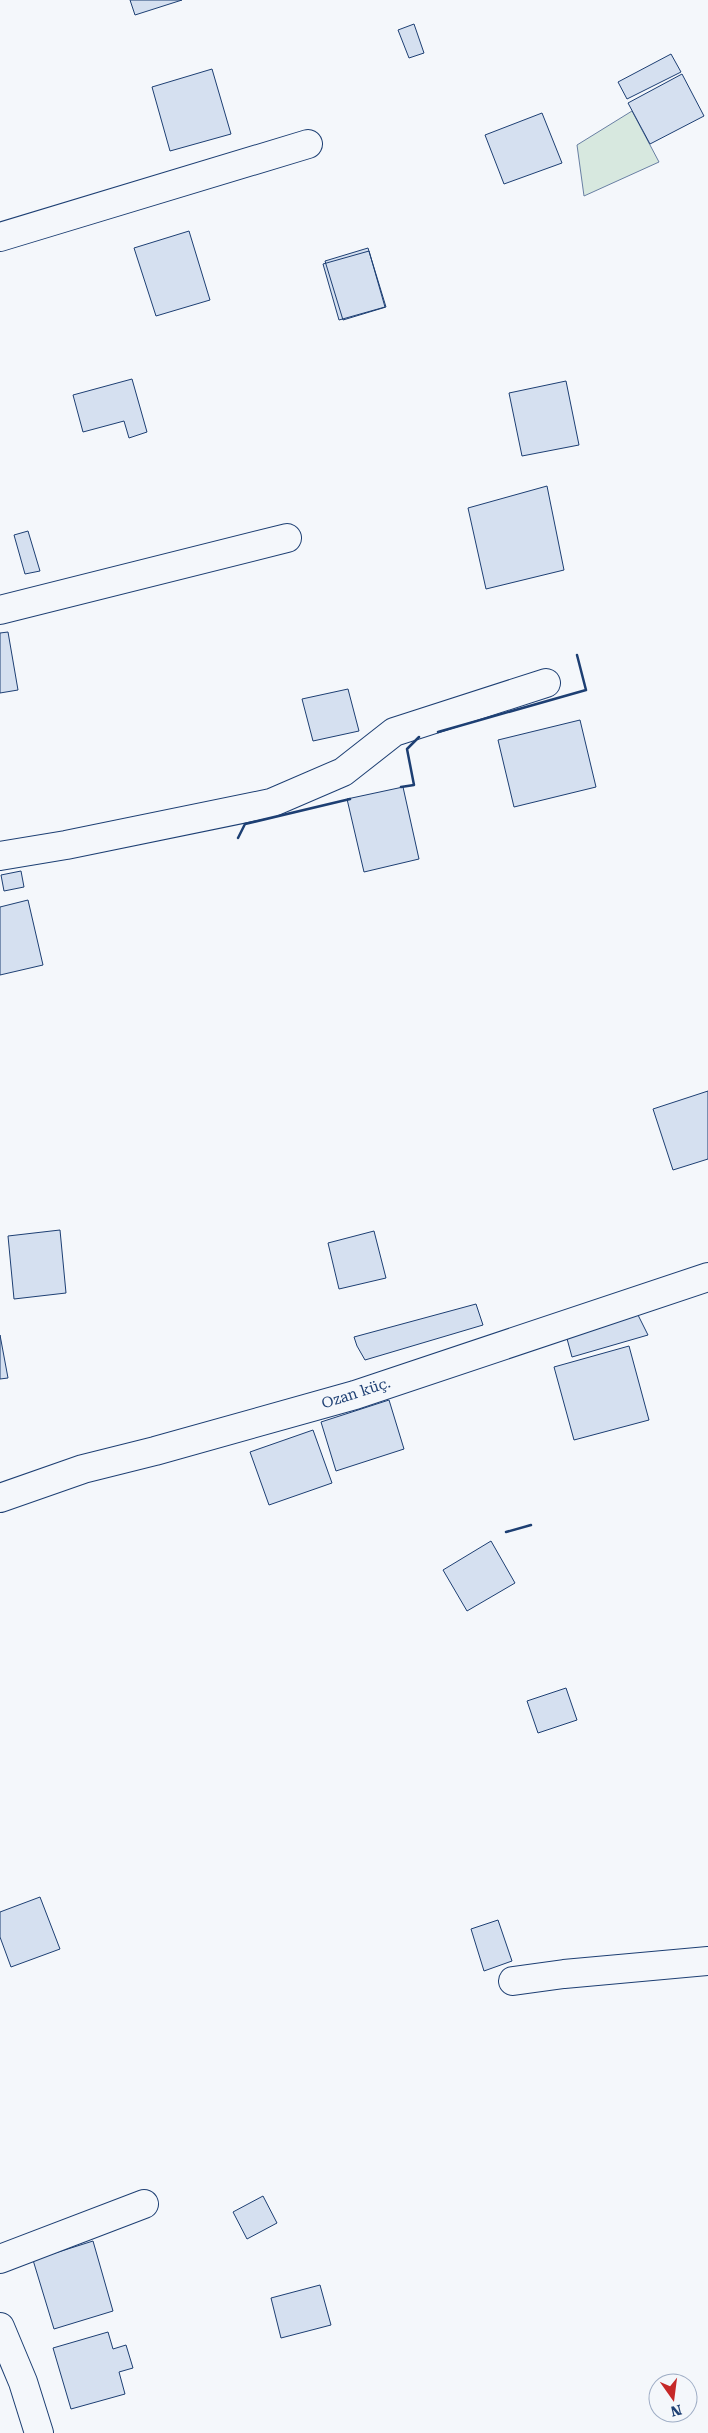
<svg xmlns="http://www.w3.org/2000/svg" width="708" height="2433" viewBox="0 0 708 2433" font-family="'Roboto Serif',serif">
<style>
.green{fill:#d7e8df;stroke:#687fa3}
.building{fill:#d5e0f0;stroke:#1d3f73}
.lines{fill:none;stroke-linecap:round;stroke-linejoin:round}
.street-casing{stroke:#1d3f73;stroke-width:30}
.street{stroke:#f4f7fb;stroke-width:28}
.wall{stroke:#1d3f73;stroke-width:2.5}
.labels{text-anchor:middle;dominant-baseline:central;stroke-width:4;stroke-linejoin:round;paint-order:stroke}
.street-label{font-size:15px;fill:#1d3f73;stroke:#f4f7fb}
</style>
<rect width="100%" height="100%" fill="#f4f7fb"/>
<path class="green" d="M632,111L659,162L584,196L577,145Z"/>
<path class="building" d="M130,0H182L135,15Z
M414,24L424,53L409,58L398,30Z
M671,54L681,72L627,99L618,82Z
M212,69L231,134L170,151L152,87Z
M682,74L704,116L650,144L628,103Z
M542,113L562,163L504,184L485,135Z
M189,231L210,300L156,316L134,248Z
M368,248L386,307L343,320L325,261Z
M369,251L385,307L339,320L323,264Z
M132,379L147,432L129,438L124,421L83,432L73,395Z
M566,381L579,445L522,456L509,393Z
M547,486L564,570L486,589L468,508Z
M28,531L40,571L25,574L14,535Z
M8,632L18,690L0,693V633Z
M348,689L359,731L313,741L302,699Z
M580,720L596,787L514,807L498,740Z
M403,787L419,859L364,872L347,799Z
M21,871L24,887L4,891L1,875Z
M28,900L43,965L0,975V907Z
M708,1091V1159L673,1170L653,1109Z
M60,1230L66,1293L14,1299L8,1236Z
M374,1231L386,1278L339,1289L328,1243Z
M476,1304L483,1325L365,1360L357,1346L354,1337Z
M638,1315L648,1335L572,1357L566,1335Z
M0,1335L8,1378L0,1379Z
M629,1346L649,1420L574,1440L554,1367Z
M389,1400L404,1449L336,1471L321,1422Z
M313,1430L332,1483L269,1505L250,1452Z
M491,1541L515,1583L467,1611L443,1570Z
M566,1688L577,1720L538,1733L527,1701Z
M40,1897L60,1949L11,1967L0,1937V1912Z
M498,1920L512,1961L484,1971L471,1929Z
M263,2196L277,2223L247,2239L233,2212Z
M93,2241L113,2311L54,2329L33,2260Z
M320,2285L331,2325L281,2338L271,2298Z
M108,2332L113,2349L126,2345L133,2368L119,2372L125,2394L71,2409L53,2348Z"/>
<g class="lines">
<g class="street-casing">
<path id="street" d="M0,237L308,144
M0,610L287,538
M0,856L66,845L271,803L343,772L394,732L546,683
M0,1498L83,1469L155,1451L355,1395L708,1277
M513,1981L564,1974L708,1961
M0,2259L144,2204
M0,2327L23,2382L39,2433"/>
</g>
<use href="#street" class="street"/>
<path class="wall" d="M438,732L586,690L577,655
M401,787L414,785L407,749L419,737
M238,838L245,824L350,799
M506,1532L531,1525"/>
</g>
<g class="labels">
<g class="street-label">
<text transform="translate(356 1393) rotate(-18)">Ozan küç.</text>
</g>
</g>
<g transform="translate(673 2398) rotate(166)"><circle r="24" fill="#f4f7fb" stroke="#9eadc5"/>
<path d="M0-4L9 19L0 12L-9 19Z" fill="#c62828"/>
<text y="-8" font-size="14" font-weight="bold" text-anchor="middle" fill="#1d3f73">N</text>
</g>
</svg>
